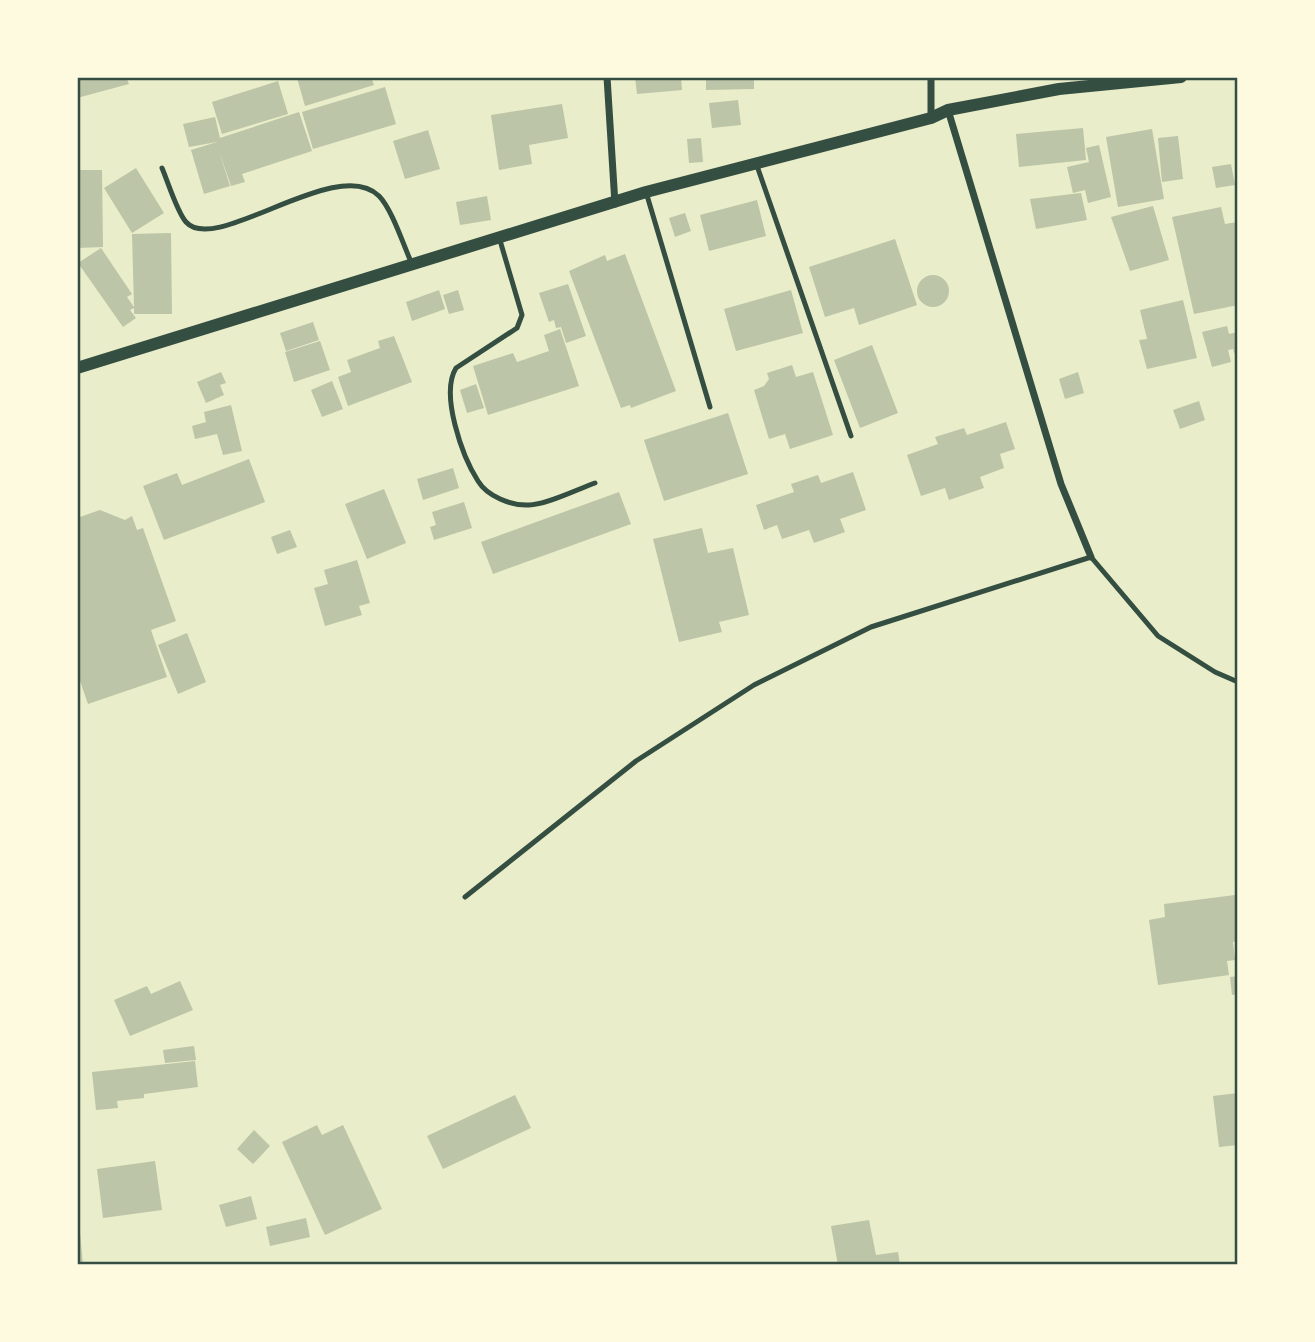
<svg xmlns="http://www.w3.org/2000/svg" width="1315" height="1342" viewBox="0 0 1315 1342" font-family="'Titillium Web',sans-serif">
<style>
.building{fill:#bcc5a7}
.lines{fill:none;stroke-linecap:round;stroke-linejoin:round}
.service{stroke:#344e41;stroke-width:5}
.minor{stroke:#344e41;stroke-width:7}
.tertiary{stroke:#344e41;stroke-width:12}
.neatline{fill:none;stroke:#344e41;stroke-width:2.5}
</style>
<rect width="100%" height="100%" fill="#e9edc9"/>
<path class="building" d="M77,77H126L129,84L77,98Z
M301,77H371L374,85L305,106L297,78Z
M635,77H681L682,90L637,94Z
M706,77H754V89L706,90Z
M278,81L288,114L222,134L212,102Z
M385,87L396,124L313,149L302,112Z
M738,100L741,125L712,128L709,103Z
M562,104L568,138L529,145L532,164L499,170L491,115Z
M299,112L312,151L242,174L245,182L231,186L219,151L230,186L204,194L191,150L217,142L189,147L183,124L215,117L220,138Z
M1083,128L1086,160L1019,167L1016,134Z
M1152,129L1164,199L1118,207L1106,137Z
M428,130L440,169L405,179L393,141Z
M1178,136L1183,179L1162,182L1158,138Z
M701,138L703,162L689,163L687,139Z
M1099,145L1111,197L1088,203L1085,190L1073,193L1067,167L1089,162L1086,148Z
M1231,164L1235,185L1216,188L1212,167Z
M136,168L164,213L132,233L104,188Z
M77,170H102L103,247L77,248Z
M1081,193L1087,220L1036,229L1030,199Z
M487,196L491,220L460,225L456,202Z
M757,200L766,236L709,251L700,215Z
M1153,206L1169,260L1130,271L1111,217Z
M1221,207L1225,224L1238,222V305L1194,314L1172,217Z
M685,213L691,231L675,237L669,218Z
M171,233L172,314H134V308L130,310L136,318L123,327L78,263L101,248L132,294L127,297L134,307L132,234Z
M895,239L917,305L859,325L854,308L825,317L809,267Z
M625,254L676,391L631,408L630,405L621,408L569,271L605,255L607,261Z
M917 291a16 16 0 1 1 32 0a16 16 0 1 1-32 0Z
M568,284L586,336L566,343L561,327L556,328L554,320L549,322L539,293Z
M439,290L445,309L412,321L406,302Z
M458,290L464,310L449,314L443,295Z
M791,290L803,333L736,351L724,309Z
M1183,300L1197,358L1147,369L1139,340L1147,339L1140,310Z
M313,322L319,340L286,351L280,333Z
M1227,326L1229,334L1238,332V364L1233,349L1228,350L1231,362L1212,367L1202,332Z
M560,329L579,386L488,415L473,366L513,353L517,362L549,351L544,335Z
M394,336L412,382L348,406L338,377L351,372L347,360L380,348L378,341Z
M320,341L330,370L294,382L285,352Z
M872,345L898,413L860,428L834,360Z
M792,365L796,377L813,372L833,435L790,449L785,434L769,439L754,390L764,386L769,379L767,373Z
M221,372L226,383L220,385L224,395L206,403L197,382Z
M1078,372L1084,393L1065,399L1059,379Z
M332,381L343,409L322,417L311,390Z
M476,384L484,408L467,413L460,390Z
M1199,401L1205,420L1180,429L1173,410Z
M231,405L242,451L223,455L217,434L195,439L192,426L206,422L204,412Z
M728,413L748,474L664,501L644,440Z
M1006,422L1015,449L1000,454L1004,468L980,477L984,488L949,500L945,488L921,496L907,455L938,444L935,437L964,428L967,435Z
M249,459L265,502L164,540L143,486L177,473L182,485Z
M453,468L459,488L423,500L417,479Z
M853,472L866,510L840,519L845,532L814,543L809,530L782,539L777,525L764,530L756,505L794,492L791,484L818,475L821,483Z
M384,489L406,543L367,559L345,504Z
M619,492L631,524L493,574L481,542Z
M464,502L472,528L434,540L430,527L436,525L432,512Z
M100,510L125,520L132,516L137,530L143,528L176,621L151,630L167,677L88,704L77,672V518Z
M702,528L708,553L733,548L749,615L719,622L722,632L679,642L653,539Z
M290,530L297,547L277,554L271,537Z
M357,560L370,603L359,606L362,615L325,626L314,588L328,584L324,570Z
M187,633L206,682L178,694L158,645Z
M1235,895L1238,941L1233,942L1235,960L1227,961L1229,975L1158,985L1149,920L1165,917L1164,904Z
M1238,976V994L1232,995L1230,977Z
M180,981L193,1010L130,1036L114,1000L147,986L151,994Z
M194,1046L196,1060L165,1063L163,1050Z
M195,1061L198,1087L144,1094V1098L117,1101L118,1108L96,1110L92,1072Z
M1238,1093V1145L1219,1147L1213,1096Z
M515,1095L531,1128L443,1169L427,1136Z
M317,1125L322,1135L343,1125L382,1209L325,1235L282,1142Z
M254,1130L270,1146L253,1164L237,1149Z
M155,1161L162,1210L103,1218L97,1169Z
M251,1196L257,1219L226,1227L219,1205Z
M306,1218L310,1237L270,1246L266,1227Z
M869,1220L876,1255L898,1252L900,1265H838L831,1226Z
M79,1221L83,1265H77Z"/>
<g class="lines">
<path class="service" d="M756,163L851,436
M162,168C168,182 177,212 186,222C216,256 337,154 379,196C392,209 404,247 412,264
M646,192L710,407
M499,237L522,315L517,328L456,368C440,394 462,456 478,481C487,496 511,506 529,505C546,505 578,489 595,483
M465,897L636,761L754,685L871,627L1091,557L1158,636L1215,672L1238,682"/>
<path class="minor" d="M607,77L615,204
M948,110L1061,484L1091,557
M931,118V77"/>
<path class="tertiary" d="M77,368L646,192L931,118L948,110L1059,89L1181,77"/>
</g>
<rect width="1315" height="1342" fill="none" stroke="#fefae0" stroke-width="158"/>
<rect x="79" y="79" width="1157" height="1184" class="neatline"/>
</svg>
